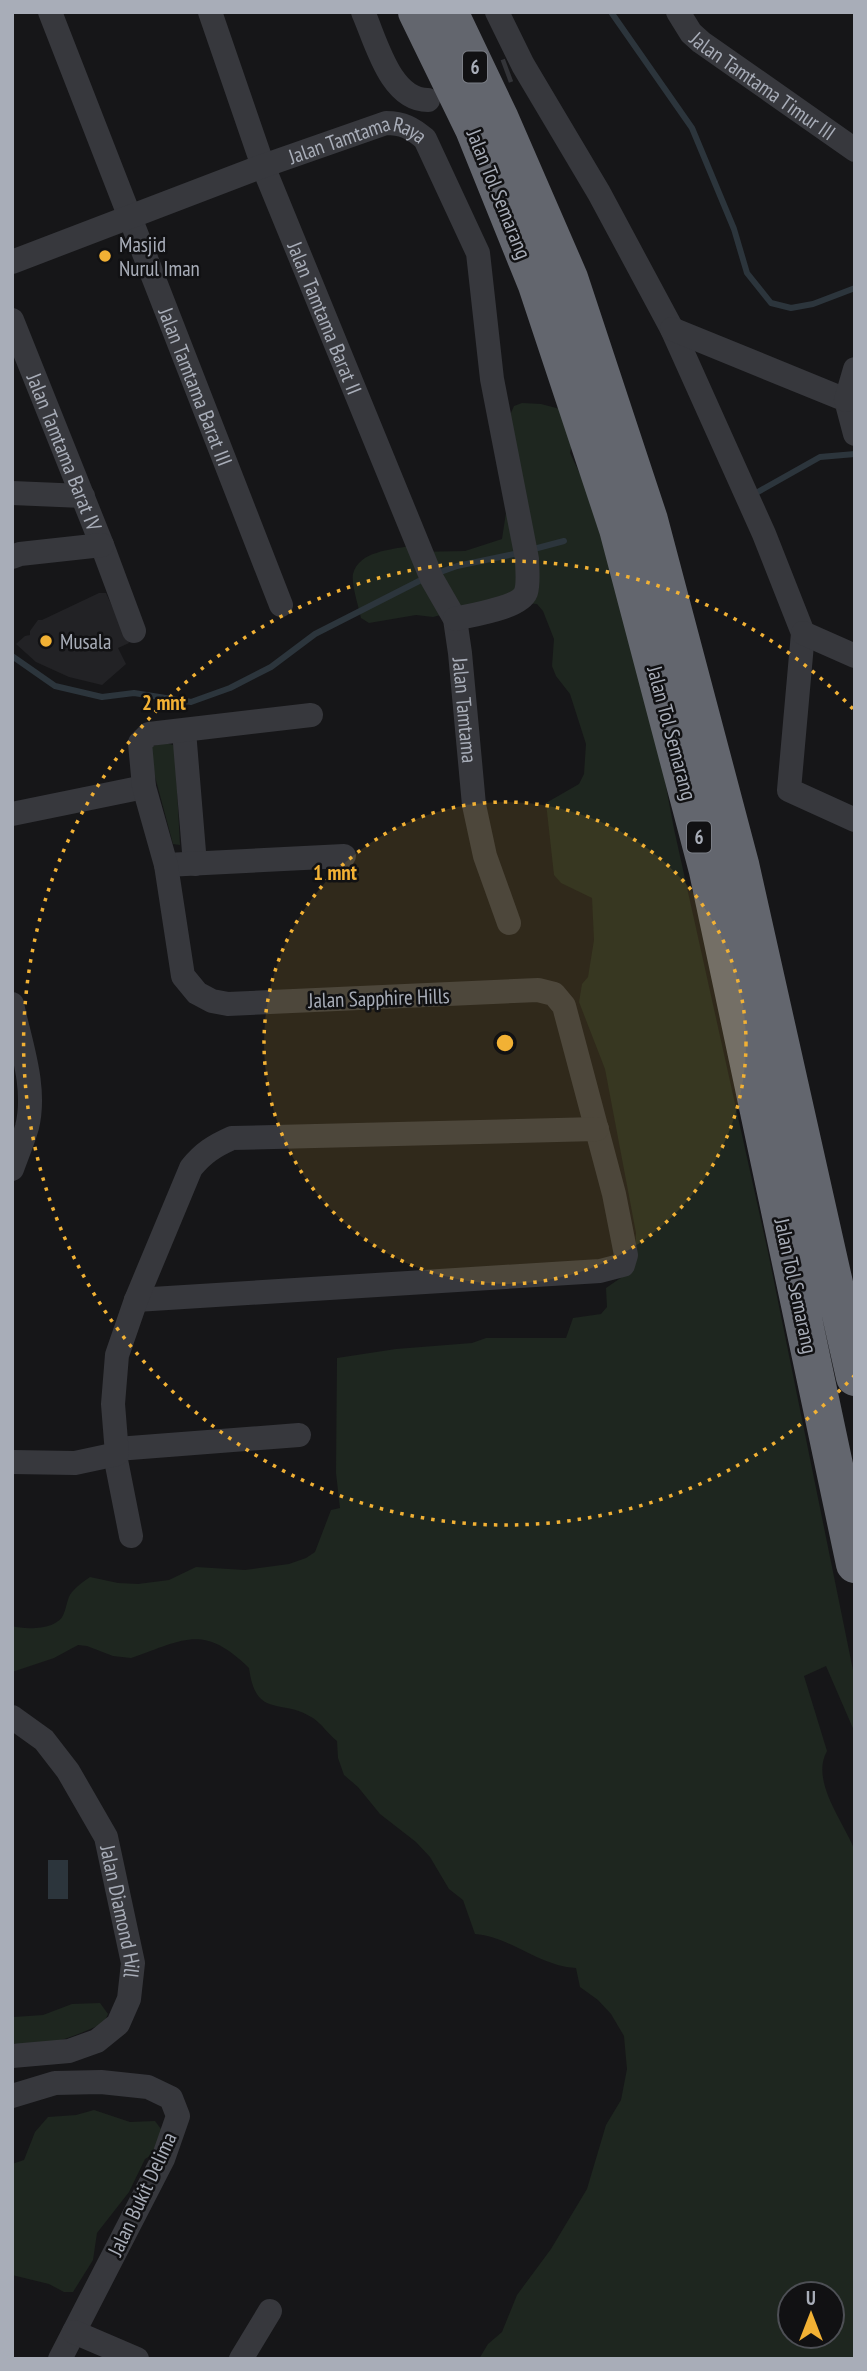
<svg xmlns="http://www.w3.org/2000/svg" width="867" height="2371" viewBox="0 0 867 2371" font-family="'PT Sans Narrow',sans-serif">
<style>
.built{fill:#222225}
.green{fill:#1e261f;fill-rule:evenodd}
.water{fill:#2c353c}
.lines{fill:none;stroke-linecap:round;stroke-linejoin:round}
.stream{stroke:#2c353c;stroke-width:6}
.minor-tunnel{stroke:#333438;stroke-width:24;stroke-dasharray:24 12;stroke-linecap:butt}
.minor{stroke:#37383d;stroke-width:24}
.motorway{stroke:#63666e;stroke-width:38}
.ring{fill:none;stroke:#f2b134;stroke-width:3.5;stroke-dasharray:3.5 7}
.poi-dot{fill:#f2b134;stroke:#111113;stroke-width:2.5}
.labels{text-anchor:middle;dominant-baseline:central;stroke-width:5;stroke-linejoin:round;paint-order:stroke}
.shield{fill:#111113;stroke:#7b7e86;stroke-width:2}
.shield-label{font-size:19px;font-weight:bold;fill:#a8adb8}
.street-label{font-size:21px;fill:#a8adb8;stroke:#111113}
.poi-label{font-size:21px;fill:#a8adb8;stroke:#111113;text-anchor:start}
.centre{fill:#f2b134;stroke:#111113;stroke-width:3.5}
.ring-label{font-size:21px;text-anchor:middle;font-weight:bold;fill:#f2b134;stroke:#111113;stroke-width:5;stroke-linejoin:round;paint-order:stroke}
</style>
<rect width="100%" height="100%" fill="#161618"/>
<path class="built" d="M99,593H106L129,643L118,648L126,664L102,685L69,677L36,662L16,644L25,636L30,635V631L38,620H42Z"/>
<path class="green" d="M522,403L541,404L560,409L572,444L570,453L597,510L658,744L674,829L768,1252L855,1680V1733L826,1666L804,1676L827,1751C810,1781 844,1822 855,1851V2359H479L488,2344L502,2332L517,2295L551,2249L587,2189L606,2125L621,2100L627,2069L624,2036L611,2014L598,2000L580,1987L576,1968C539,1966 511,1937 475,1934L463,1900L449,1889L430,1857L416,1842L380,1814L358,1787L344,1775L338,1758L337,1741C328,1734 322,1724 313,1718C281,1697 256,1720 249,1668C203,1623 184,1640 131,1658L113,1656L87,1646L78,1645L54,1658L12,1672V1626C26,1630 59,1630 64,1613C67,1606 67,1598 72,1592C77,1586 84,1581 90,1577L118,1583L138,1584L169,1580L196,1567L245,1570L289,1564L306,1558L315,1552L331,1510L340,1508L336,1473L337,1358L396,1349L472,1343L486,1338H566L573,1318L601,1314L607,1307L606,1288L625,1275L635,1260L636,1233L605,1069L579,1002L582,984L588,977L594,940L592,898L561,883L554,875L546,803L579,784L584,774L586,744L570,694L556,676L552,666L554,639L543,611L537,604L495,601L433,617L416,615L369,623L361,618C359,608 351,584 353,574C359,551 391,550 409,546L416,552L465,551L502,539L507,506V422L514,406ZM790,2294H832V2336H790Z
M166,743L173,745L175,750L180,845L173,844L149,754L153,746Z
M100,2003L108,2014L104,2023C77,2035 43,2051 12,2043V2020L14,2017L43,2015L72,2004Z
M94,2110L130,2122L155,2121L161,2129V2149L145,2159L129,2192L97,2233L93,2260L73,2292H64L49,2284L12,2275V2164L24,2160L35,2132L48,2117L76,2115Z"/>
<path class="water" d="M48,1860H68V1899H48Z"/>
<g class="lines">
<path class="stream" d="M611,12L692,128L734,229L747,273L771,303L791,308L813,304L855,288
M756,493L820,457L855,454
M530,550L564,541
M435,574L457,566L519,553
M12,656L55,686L102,697L134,693L191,702L230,688L271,667L315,634L425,578"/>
<path class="minor-tunnel" d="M471,84L509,70"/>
<g class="minor">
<path id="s1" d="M50,12L281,605"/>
<path id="s2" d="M210,12L263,166L432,579L455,619L460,653L474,805L485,856L509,923"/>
<path d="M363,12C376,41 390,100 428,100"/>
<path d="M497,12L523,65L599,193L672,329L764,534L803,633L789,790L855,820"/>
<path id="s3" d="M678,12L691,33L701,42L855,150"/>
<path id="s4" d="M12,262L263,166L386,123C403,123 412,128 425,139L478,253L492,379L527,559C527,569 529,582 526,592C520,608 471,615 455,619"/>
<path id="s5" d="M12,320L102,545L134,631"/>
<path d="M672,329L846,400L855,434"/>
<path d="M846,400L855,369"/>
<path d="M12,493L83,496"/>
<path d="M12,557L20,554L102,545"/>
<path d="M803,633L855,656"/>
<path d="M184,731L195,864"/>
<path d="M12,814L144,787"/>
<path d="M166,865L344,856"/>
<path d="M12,1004C20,1043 37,1087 27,1127C23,1141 17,1155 12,1169"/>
<path d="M136,1300L600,1271L623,1265L626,1255L614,1194L564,1006L554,994L538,990L228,1004L212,1001L197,993L183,976L166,865L144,787L140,743L149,734L311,715"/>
<path d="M117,1449L299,1435"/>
<path d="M115,1455L131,1536"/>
<path d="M12,1462L75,1463L117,1454L113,1404L117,1355L136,1300L191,1168C203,1153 214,1146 232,1138L597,1129"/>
<path id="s6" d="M12,1717L44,1740L68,1771L106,1837L133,1963L129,1999L118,2024L97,2041L69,2051L12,2056"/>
<path d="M12,2096L55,2083L101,2082L148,2087L171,2098L178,2116L163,2159L60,2359"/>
<path d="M74,2332L137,2359"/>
<path d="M241,2359L270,2311"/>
</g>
<path class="motorway" d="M417,12L474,129L537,285L618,529L708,871L855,1564
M449,12L500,119L569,278L649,520L740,864L855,1377"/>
</g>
<circle cx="505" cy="1043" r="241" fill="#f2b134" fill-opacity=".12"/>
<g class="ring">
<circle cx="505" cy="1043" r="241"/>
<path d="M855 1375A482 482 0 1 1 855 711"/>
</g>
<g class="poi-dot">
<circle cx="105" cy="256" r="7"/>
<circle cx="46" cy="641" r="7"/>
</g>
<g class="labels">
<g class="shield">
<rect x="463" y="51.5" width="24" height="31" rx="5"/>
<rect x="687" y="821.5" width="24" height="31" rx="5"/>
</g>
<g class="shield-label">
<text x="475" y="67">6</text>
<text x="699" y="837">6</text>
</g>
<g class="street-label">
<text stroke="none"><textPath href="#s3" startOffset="114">Jalan Tamtama Timur III</textPath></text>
<text stroke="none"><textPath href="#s4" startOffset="369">Jalan Tamtama Raya</textPath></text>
<text transform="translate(499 194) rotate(68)">Jalan Tol Semarang</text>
<text stroke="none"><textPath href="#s2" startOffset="327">Jalan Tamtama Barat II</textPath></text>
<text stroke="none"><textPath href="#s1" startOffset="402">Jalan Tamtama Barat III</textPath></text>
<text stroke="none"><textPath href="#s5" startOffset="142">Jalan Tamtama Barat IV</textPath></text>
<text stroke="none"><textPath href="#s2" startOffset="747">Jalan Tamtama</textPath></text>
<text transform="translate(672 733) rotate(75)">Jalan Tol Semarang</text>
<text transform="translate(379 998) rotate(-2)">Jalan Sapphire Hills</text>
<text transform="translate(796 1286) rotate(78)">Jalan Tol Semarang</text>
<text stroke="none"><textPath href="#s6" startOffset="231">Jalan Diamond Hill</textPath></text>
<text transform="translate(142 2194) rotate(-65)">Jalan Bukit Delima</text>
</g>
<g class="poi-label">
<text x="119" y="244">Masjid<tspan x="119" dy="24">Nurul Iman</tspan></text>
<text x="60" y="641">Musala</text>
</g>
</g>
<circle cx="505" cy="1043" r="10" class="centre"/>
<g class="ring-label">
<text x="164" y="710">2 mnt</text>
<text x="335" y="880">1 mnt</text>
</g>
<rect width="867" height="2371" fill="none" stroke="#a8adb8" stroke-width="28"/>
<g transform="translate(811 2315)"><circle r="33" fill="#111113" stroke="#4d4f55" stroke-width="2"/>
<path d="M0-5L12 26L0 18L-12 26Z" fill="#f2b134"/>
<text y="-10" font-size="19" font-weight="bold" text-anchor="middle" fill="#a8adb8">U</text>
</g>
</svg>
